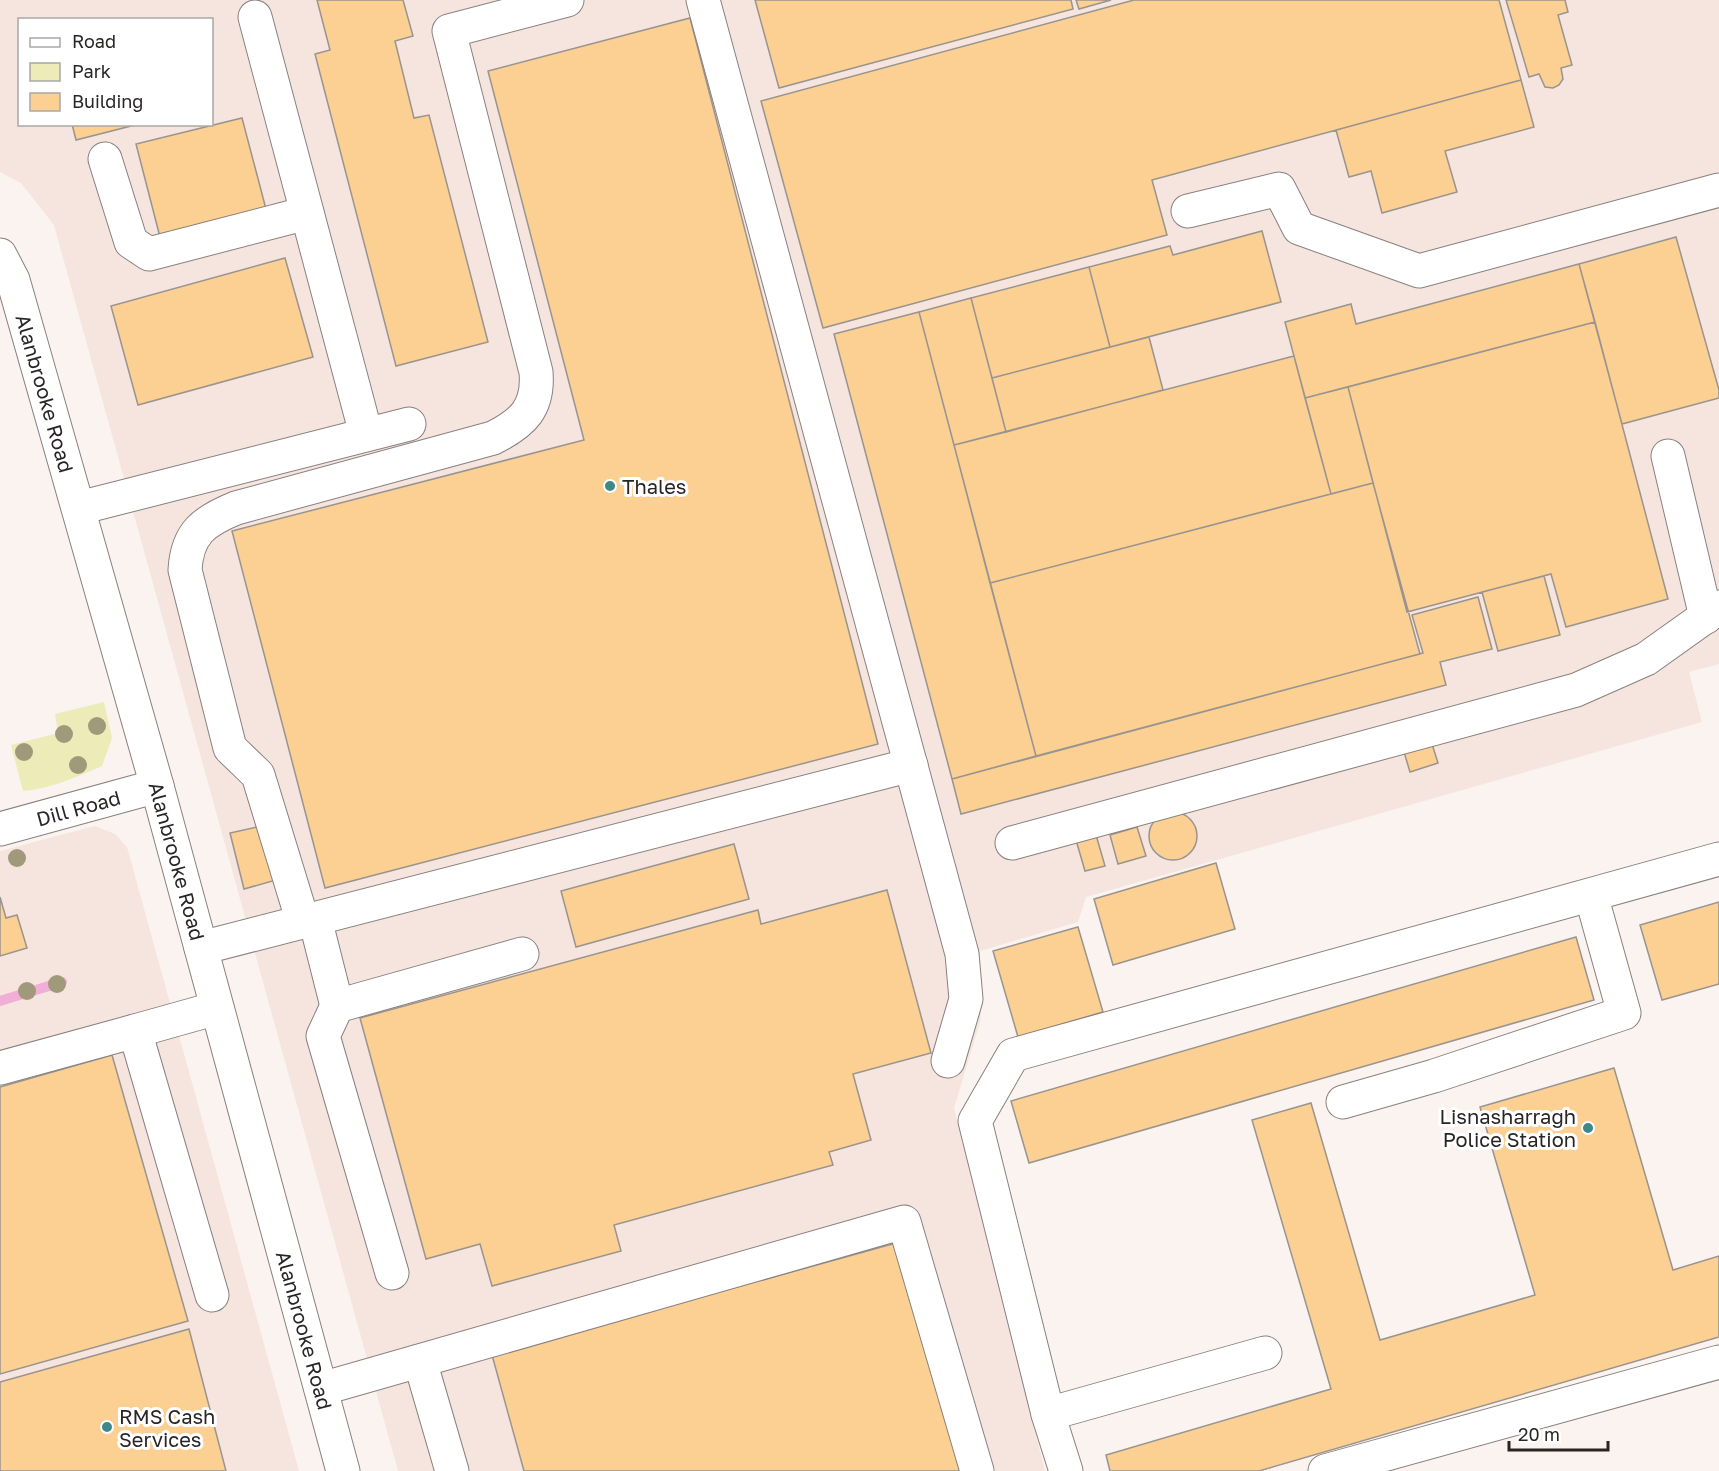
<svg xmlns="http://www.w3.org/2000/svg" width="1719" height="1471" viewBox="0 0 1719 1471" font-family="'Golos Text',sans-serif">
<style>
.built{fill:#f5e5de;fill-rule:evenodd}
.green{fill:#edebb8}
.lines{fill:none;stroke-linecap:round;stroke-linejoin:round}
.stream{stroke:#f1aed6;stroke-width:10}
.building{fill:#fcd093;stroke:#99948f;stroke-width:1.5}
.minor-casing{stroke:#88817e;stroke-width:35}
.minor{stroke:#fff;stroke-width:33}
.tree{fill:#a09a7b}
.poi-dot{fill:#3f8889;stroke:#fff;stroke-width:2}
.labels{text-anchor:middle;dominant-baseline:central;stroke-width:6;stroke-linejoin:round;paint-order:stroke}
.street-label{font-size:20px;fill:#282524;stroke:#fff}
.poi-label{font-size:20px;fill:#282524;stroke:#fff;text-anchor:start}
</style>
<rect width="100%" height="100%" fill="#fbf3ef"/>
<path class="built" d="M0,0H1719V664L1689,672L1702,722L1086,897L1078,922L980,951L981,1019L954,1108L1045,1471H398L54,225L21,183L0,172ZM20,20H212V124H20Z
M95,826L115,834L127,847L299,1471H0V851Z"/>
<path class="green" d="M104,702L112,738L102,766C76,777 51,789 23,791L11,745L58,733L55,714Z"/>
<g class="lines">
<path class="stream" d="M0,1001L62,982"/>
</g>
<path class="building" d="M317,0H403L413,36L395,41L414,118L429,115L488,342L396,366L315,54L330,50Z
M755,0H1071L1073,9L779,88Z
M1076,0H1111L1079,9Z
M1134,0H1499L1521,80L1152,180L1167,235L823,328L761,101Z
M1506,0H1565L1568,12L1558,15L1572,65L1561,68L1563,79L1559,85L1553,88L1545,87L1539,74L1529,77Z
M690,18L878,744L325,888L232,531L584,440L488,71Z
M1521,80L1534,127L1445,151L1457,192L1382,213L1371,171L1349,177L1336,130Z
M242,118L266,209L160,237L136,144Z
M72,124H139L76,140Z
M1262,231L1281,302L1110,347L1089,267L1170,246L1173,255Z
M1676,237L1719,390V398L1622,424L1579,264Z
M285,258L313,357L138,405L111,306Z
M1579,264L1595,322L1305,398L1285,322L1351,304L1356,324Z
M1089,267L1110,347L992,378L971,298Z
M971,298L1006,432L954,445L919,312Z
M919,312L1036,756L952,779L834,334Z
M1595,322L1668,599L1566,627L1551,574L1407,612L1348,387Z
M1149,337L1163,390L1006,432L992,378Z
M1294,356L1331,494L990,583L954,445Z
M1348,387L1373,483L1331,494L1305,398Z
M1373,483L1420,654L1036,756L990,583Z
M1544,576L1560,635L1498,651L1482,592Z
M1478,597L1492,649L1440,662L1446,685L961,814L952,779L1423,653L1412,615Z
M1432,744L1438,763L1410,772L1404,752Z
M1149 836a24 24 0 1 1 48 0a24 24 0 1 1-48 0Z
M262,826L276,880L244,889L230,833Z
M1137,827L1146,856L1118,864L1110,835Z
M1096,835L1105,866L1085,871L1076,840Z
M734,844L749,899L576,947L561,891Z
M1216,863L1235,929L1113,965L1094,899Z
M887,890L931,1053L853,1074L871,1140L829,1152L833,1165L614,1225L621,1251L492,1286L480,1244L426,1259L360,1018L758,910L761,924Z
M0,897L6,918L17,915L27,948L0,956Z
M1719,902V984L1662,1000L1640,925Z
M1078,927L1103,1012L1018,1037L993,951Z
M1576,937L1594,1000L1029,1163L1011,1101Z
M112,1055L188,1321L0,1374V1087Z
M1614,1068L1673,1270L1719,1256V1337L1259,1471H1110L1106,1455L1331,1389L1252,1120L1311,1103L1380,1340L1535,1295L1480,1107Z
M896,1243L960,1471H524L492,1355Z
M189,1329L226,1471H0V1382Z"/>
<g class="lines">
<g class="minor-casing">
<g id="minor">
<path d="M703,0L962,954L966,999L948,1061"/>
<path d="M255,17L366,434"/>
<path d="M105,159L131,242L149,254L307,213"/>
<path d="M1188,211L1279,189L1299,228L1419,271L1719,190"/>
<path id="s1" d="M0,255L13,280L157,786L343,1471"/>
<path d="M1668,456L1706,617"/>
<path d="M79,508L409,424"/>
<path id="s2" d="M0,829L157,786"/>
<path d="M1012,843L1576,690L1646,659L1719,607"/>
<path d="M315,919L337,1006L522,954"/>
<path d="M303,922L258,775L230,748L185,570C187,533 204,521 236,508L493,438C523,423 539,408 536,372L449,31L567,0"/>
<path d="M201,948L911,765"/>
<path d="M337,1006L323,1036L392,1273"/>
<path d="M0,1068L135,1031"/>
<path d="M1343,1102L1434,1076L1624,1013L1591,895"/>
<path d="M212,1295L135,1031L217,1008"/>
<path d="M420,1361L452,1471"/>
<path d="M321,1389L904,1222L977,1471"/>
<path d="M1048,1414L1265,1353"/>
<path d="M1066,1471L1048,1414L975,1121L1013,1055L1719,859"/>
<path d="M1325,1471L1719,1362"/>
</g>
</g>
<use href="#minor" class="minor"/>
</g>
<g class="tree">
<circle cx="97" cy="726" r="9"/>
<circle cx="64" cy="734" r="9"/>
<circle cx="24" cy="752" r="9"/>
<circle cx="78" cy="765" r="9"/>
<circle cx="17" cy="858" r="9"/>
<circle cx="57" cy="984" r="9"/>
<circle cx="27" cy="991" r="9"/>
</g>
<g class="poi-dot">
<circle cx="610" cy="486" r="6"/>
<circle cx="1588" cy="1128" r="6"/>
<circle cx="107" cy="1427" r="6"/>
</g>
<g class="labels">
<g class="street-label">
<text stroke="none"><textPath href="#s1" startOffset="146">Alanbrooke Road</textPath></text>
<text stroke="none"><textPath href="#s2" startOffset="81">Dill Road</textPath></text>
<text stroke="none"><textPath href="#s1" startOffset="632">Alanbrooke Road</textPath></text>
<text stroke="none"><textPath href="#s1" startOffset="1118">Alanbrooke Road</textPath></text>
</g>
<g class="poi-label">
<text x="622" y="486">Thales</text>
<text x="1576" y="1116" text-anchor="end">Lisnasharragh<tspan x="1576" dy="23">Police Station</tspan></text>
<text x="119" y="1416">RMS Cash<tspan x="119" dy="23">Services</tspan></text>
</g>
</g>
<rect x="18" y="18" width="195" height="108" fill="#ffffff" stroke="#a9a8a7" stroke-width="1.5"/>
<rect x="30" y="38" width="30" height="9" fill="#ffffff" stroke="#a9a8a7" stroke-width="1.5"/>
<text x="72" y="48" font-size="18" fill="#282524">Road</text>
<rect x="30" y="63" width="30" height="18" fill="#edebb8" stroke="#a9a8a7" stroke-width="1.5"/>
<text x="72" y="78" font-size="18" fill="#282524">Park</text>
<rect x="30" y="93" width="30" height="18" fill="#fcd093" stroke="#a9a8a7" stroke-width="1.5"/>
<text x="72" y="108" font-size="18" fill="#282524">Building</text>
<path d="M1509 1441v9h99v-9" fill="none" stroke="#282524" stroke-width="3"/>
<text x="1518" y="1441" font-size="18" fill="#282524" stroke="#ffffff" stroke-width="4.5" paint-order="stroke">20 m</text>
</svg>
